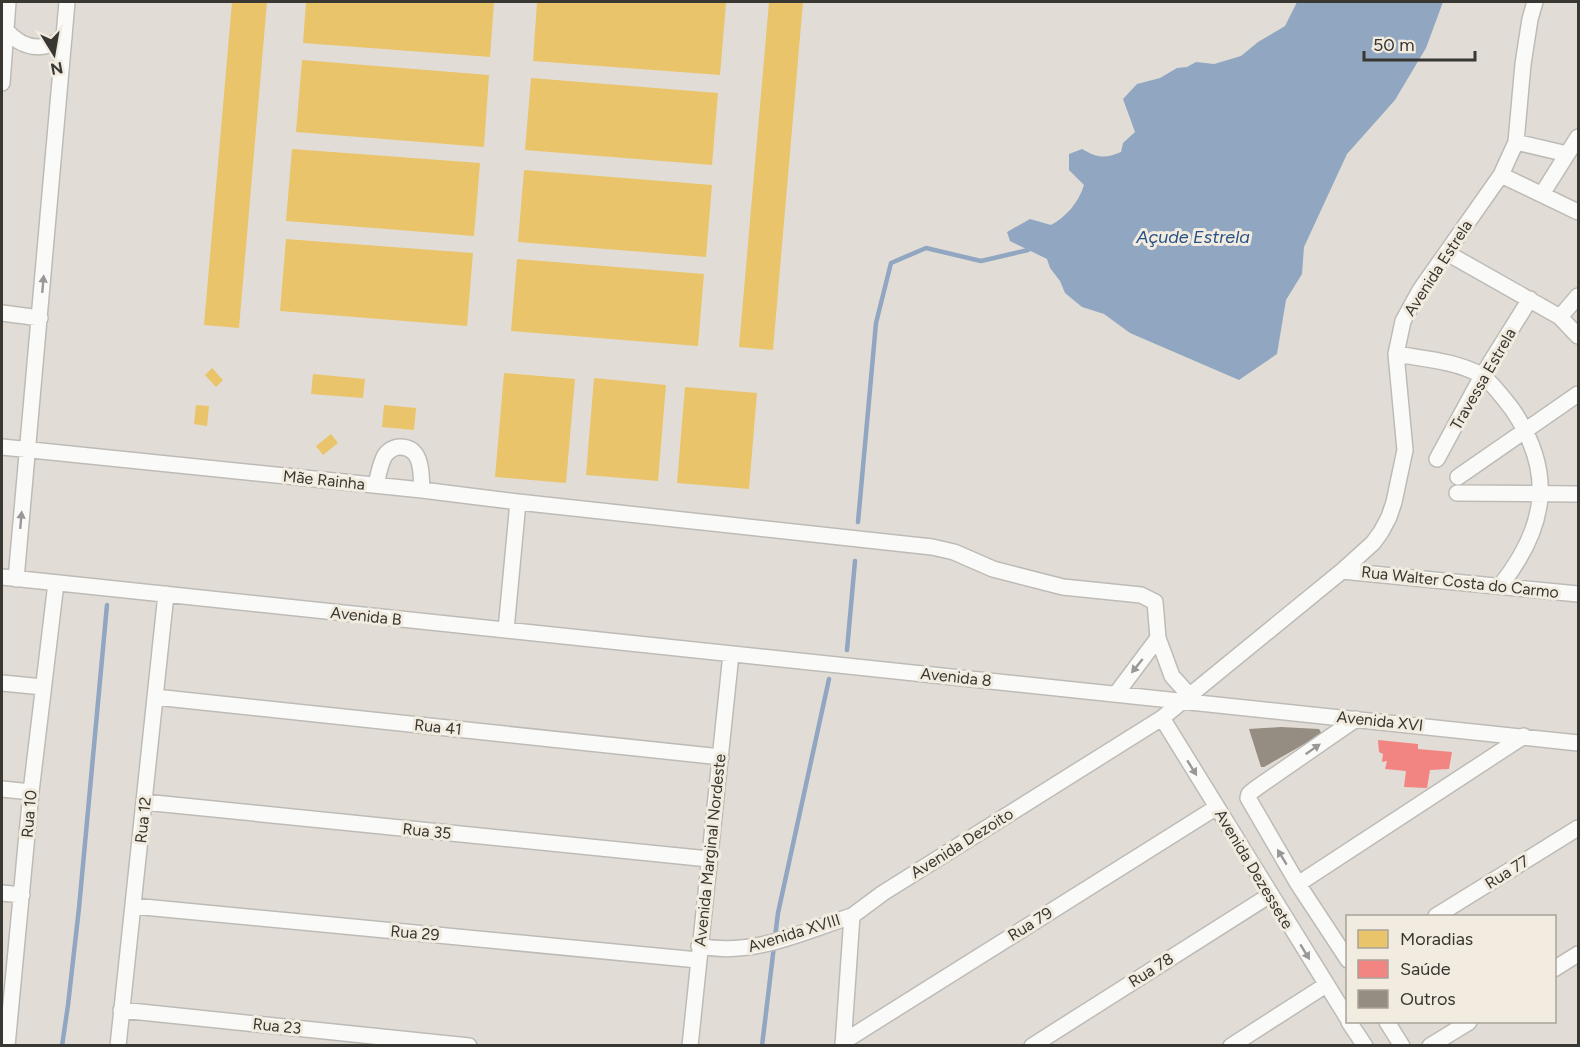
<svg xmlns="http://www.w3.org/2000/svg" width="1580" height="1047" viewBox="0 0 1580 1047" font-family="Figtree,sans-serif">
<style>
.water{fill:#91a6c1}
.homes{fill:#e9c46a}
.health{fill:#f28482}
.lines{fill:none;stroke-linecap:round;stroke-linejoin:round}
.stream{stroke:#91a6c1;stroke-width:4.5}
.building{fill:#958c82}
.minor-casing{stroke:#bebbb6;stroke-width:18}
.minor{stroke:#fafaf9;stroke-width:15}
.oneway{fill:#9a9896}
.labels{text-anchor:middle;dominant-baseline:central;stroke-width:6;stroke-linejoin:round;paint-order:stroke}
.street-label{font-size:16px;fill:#393732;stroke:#f2ebdf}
.water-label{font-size:18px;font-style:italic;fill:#275288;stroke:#f2ebdf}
</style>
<rect width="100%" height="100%" fill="#e1ddd6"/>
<path class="water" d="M1297,2H1443L1426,48L1395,100L1347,154L1304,247L1302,274L1286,300L1277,354L1239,380L1130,333L1104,314L1082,307L1065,293L1060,281L1050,268L1047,259L1010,241L1007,232L1030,219L1051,225C1066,217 1079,202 1084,185L1069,170V154L1082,149C1098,158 1104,159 1121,152L1123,143L1135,132L1123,99L1137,84L1160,78L1177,68L1187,67L1196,62L1214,64L1241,56L1258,42L1285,26Z"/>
<path class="homes" d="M232,2H267L239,328L204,325Z
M306,2H494L490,57L303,43Z
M537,2H704L726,3L720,75L533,61Z
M769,2H803L773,350L739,347Z
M302,60L489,75L484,147L296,132Z
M531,78L718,93L712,165L525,150Z
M292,149L480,163L474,236L286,221Z
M524,170L712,185L706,257L518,242Z
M286,239L473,253L467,326L280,311Z
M517,259L704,274L698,346L511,331Z
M212,368L223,380L216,387L205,375Z
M504,373L575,379L566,483L495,477Z
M313,374L365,379L363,398L311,394Z
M594,378L666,385L658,481L586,475Z
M685,387L757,393L749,489L677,483Z
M196,405L209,406L207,426L194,424Z
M384,405L416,408L414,430L382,427Z
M331,434L338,443L323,455L316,446Z"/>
<path class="health" d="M1378,740L1418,744V749L1452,752L1449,769L1430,770L1427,788L1404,787L1406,771L1385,769L1387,761L1382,762L1383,754L1379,752Z"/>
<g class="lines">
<path class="stream" d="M858,522L876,323L891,263L926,248L981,261L1028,250
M847,650L855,561
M775,937L778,913L829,679
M62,1046L68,1005L79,908L107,605
M762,1046L774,946"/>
</g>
<path class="building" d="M1281,727L1319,729L1322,734L1264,767H1261L1249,729Z"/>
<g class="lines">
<g class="minor-casing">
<path id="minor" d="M6,30C22,49 43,52 64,38
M2,83L8,2
M1516,142L1567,154
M1501,175L1578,212
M1542,194L1578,137
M1447,253L1560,317L1578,336
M2,313L40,318
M1560,317L1578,296
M1396,354C1424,359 1456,361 1481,375C1490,380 1505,400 1512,409C1556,473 1546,528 1500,586
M2,447L422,490L518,502L506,630
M1437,459L1482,376L1530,299
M1458,477L1578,394
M376,485C378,476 380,465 384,457C387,451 394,447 400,447C423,447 421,474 422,490
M1457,493L1578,494
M518,502L932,547L954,552L993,569L1063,587L1141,595L1155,602L1158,638L1172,676L1189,695
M1342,571L1578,594
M2,577L1578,743
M16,579L67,2
M2,683L43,687
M1116,694L1158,638
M155,697L721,757
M1162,718L1348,1019
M2,789L31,792
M144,802L709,859
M1298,884L1524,736
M2,893L22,895
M133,906L698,960
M1436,916L1578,828
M699,946C753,957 802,932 852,916
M1348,960L1298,884L1248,798L1249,794L1255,789L1356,719
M1554,969L1578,954
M121,1010L469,1046
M1349,1022L1365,1046
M1387,1022L1402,1046
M843,1042L1217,807
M7,1046L31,792L56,583
M118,1046L166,594
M690,1046L731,654
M843,1046L852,916L883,893L1162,718L1342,571L1373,543L1381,532L1389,517L1394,502L1405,450L1396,354L1403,321L1420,290L1501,175L1516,142L1523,64L1530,19L1535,2
M1032,1046L1270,895
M1231,1046L1326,985
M1430,1046L1469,1022"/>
</g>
<use href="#minor" class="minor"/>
</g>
<defs><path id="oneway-solid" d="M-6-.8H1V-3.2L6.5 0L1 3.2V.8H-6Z" transform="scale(1.5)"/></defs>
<g class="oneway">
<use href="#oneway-solid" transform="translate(43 284) rotate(-85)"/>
<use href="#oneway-solid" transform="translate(21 520) rotate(-85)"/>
<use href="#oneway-solid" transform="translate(1137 666) rotate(129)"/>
<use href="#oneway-solid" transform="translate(1313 749) rotate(-35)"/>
<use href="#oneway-solid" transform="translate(1192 768) rotate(58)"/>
<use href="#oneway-solid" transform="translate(1282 857) rotate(-121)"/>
<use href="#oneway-solid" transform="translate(1305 952) rotate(59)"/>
</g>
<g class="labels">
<g class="street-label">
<text transform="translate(1438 268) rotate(-57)">Avenida Estrela</text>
<text transform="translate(1483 379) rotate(-60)">Travessa Estrela</text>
<text transform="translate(324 480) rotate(6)">Mãe Rainha</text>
<text transform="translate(1460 582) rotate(6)">Rua Walter Costa do Carmo</text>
<text transform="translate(366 616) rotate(6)">Avenida B</text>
<text transform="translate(956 677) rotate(6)">Avenida 8</text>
<text transform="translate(1380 721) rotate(6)">Avenida XVI</text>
<text transform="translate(438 727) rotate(6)">Rua 41</text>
<text transform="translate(29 814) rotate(-85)">Rua 10</text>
<text transform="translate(143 820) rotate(-84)">Rua 12</text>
<text transform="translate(427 831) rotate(6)">Rua 35</text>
<text transform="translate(962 843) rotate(-32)">Avenida Dezoito</text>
<text transform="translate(710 850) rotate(-84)">Avenida Marginal Nordeste</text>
<text transform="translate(1254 869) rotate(59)">Avenida Dezessete</text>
<text transform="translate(1507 872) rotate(-32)">Rua 77</text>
<text transform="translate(1030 924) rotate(-32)">Rua 79</text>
<text transform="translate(415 933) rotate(5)">Rua 29</text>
<text transform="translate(794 933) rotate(-17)">Avenida XVIII</text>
<text transform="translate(1151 970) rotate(-32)">Rua 78</text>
<text transform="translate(277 1026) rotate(6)">Rua 23</text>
</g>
<g class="water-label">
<text x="1193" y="237">Açude Estrela</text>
</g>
</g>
<rect width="1580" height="1047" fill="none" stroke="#393732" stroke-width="6"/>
<rect x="1346" y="915" width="210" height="108" fill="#f2ebdf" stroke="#a8a39a" stroke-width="1.5"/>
<rect x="1358" y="930" width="30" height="18" fill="#e9c46a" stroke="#a8a39a" stroke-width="1.5"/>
<text x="1400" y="945" font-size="18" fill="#393732">Moradias</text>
<rect x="1358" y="960" width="30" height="18" fill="#f28482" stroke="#a8a39a" stroke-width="1.5"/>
<text x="1400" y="975" font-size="18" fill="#393732">Saúde</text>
<rect x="1358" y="990" width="30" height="18" fill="#958c82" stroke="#a8a39a" stroke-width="1.5"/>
<text x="1400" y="1005" font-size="18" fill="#393732">Outros</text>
<g transform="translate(54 54) rotate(169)" stroke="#f2ebdf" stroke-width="4.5" paint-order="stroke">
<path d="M0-4.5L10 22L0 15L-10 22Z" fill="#393732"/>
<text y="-9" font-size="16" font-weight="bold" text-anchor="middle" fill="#393732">N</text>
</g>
<path d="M1364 51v9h111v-9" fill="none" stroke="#393732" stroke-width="3"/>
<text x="1373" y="51" font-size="18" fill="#393732" stroke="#f2ebdf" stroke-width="4.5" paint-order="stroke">50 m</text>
</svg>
